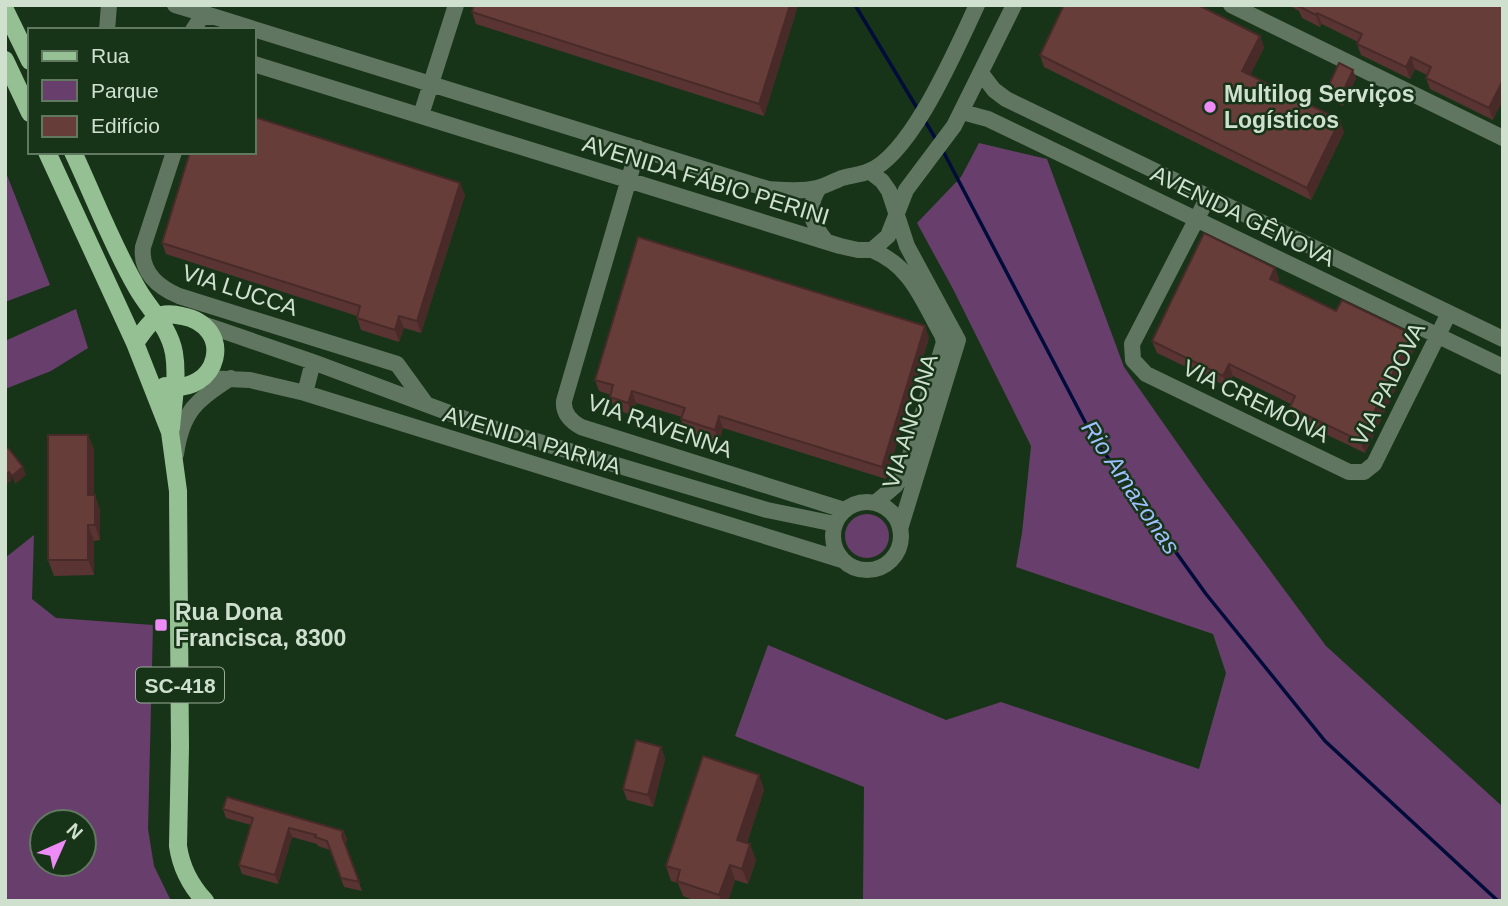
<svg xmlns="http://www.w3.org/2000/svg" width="1508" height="906" viewBox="0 0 1508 906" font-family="Helvetica,sans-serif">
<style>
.green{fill:#683e6c;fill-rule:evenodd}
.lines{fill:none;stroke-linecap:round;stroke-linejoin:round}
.stream{stroke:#010c3b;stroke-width:3.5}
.minor{stroke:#617660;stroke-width:16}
.major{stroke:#94c093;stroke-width:18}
.wall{fill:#593432}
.shaded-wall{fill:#482b29}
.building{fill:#673d3a;stroke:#482b29;stroke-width:2}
.poi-dot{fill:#ef8bf7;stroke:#183418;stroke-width:2.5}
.labels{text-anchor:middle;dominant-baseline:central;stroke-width:5;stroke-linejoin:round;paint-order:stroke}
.shield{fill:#183418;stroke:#98ac98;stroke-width:2}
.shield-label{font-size:21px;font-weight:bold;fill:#cfe0cf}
.poi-label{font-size:23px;font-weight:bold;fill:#cfe0cf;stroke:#183418;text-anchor:start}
.street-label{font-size:23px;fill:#cfe0cf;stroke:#183418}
.water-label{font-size:24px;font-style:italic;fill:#a0bfff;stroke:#183418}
</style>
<rect width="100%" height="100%" fill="#183418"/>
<path class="green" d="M979,143L1047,159L1124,367L1206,484L1326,646L1503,807V901H863L864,787L735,736L768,645L946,720L1001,702L1199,769L1226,673L1213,634L1016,567L1022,533L1031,446L953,289L917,223L961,177Z
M5,170L50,285L5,302Z
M76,309L88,348L51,371L5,389V341Z
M845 536a22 22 0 1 1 44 0a22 22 0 1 1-44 0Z
M34,535L32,599L56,618L153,625L148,829L154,866L171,901H5V558ZM84,822V864H42V822Z"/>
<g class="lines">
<path class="stream" d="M855,5L917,108
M925,121L937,141
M943,151L1093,437L1206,594L1325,741L1498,901"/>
<path class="minor" d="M175,5L212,16
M1231,5L1503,138
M107,30L109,5
M193,30L201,18L212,16L768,189C784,190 801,192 817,188C826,186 834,181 842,178C851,175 861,175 869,171C912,154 957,47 977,5
M254,64L840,246L858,250H872L888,236L906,190L954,126L1014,5
M981,73L994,90L1006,99L1503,339
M962,112L988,119L1503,367
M421,115L456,5
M638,148L564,401C563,413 570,421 581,427L844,510
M174,152L143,247C140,272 158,287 179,296L397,364L426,404
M869,171L882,181L889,191L907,246L958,340L900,529
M819,188C806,208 811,222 825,240
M1208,197L1132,344L1133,360L1146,374L1349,472H1364L1374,464L1449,313
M872,250C912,267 921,298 942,335L944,342L905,472L895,486L875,503
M206,325L313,362L476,423L767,510L835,524
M204,378L250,380L305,393L842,560
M305,393L313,362
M176,454C182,412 196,400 231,378
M833 536a34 34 0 1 1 68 0a34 34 0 1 1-68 0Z"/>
<path class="major" d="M5,10L30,61
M5,60L30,113
M47,152L135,343L170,432L178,491L180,747L178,846C181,867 190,885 205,901
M73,152C94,197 112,245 137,288C150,311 169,326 174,353C178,377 173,403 171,428
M135,343C141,335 147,325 156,318C163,313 174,314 182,316C236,326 220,396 165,386"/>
</g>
<path class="wall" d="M798,5L764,116L476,24L472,12Z
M1288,5H1503L1493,120L1430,89L1426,78L1427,75L1415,69L1410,79L1361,55L1357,44L1358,42L1322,24L1320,27L1302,18L1299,11Z
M1260,36L1264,48L1250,75L1344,132L1311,200L1044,67L1040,55Z
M1356,78L1343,106L1329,99L1326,91Z
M465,195L421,333L404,328L399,342L361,330L357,318V316L166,254L162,243Z
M1275,268L1279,279L1278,283L1336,311L1416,346L1365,453L1294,419L1290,407L1291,404L1233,376L1228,387L1157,353L1152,341Z
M929,338L886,479L723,428L719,442L685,431L681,419L682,417L636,403L632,415L614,409L610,397L611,395L599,391L595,380Z
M88,435L94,450V495H95L100,511V540L94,541V575L54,576L48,560Z
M661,747L665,759L653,807L627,800L623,789Z
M759,775L764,790L747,843L756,860L748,884L735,880L728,901H696L683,896L678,883L671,881L666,866Z
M223,809L343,831L347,839L345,845L362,891L344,887L330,850L318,846L317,844L292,837L278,884L242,874L239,865L251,825L226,818Z"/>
<path class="shaded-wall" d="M790,5H798L764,116L759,104Z
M1317,13L1322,24L1320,27L1316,15Z
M1260,36L1264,48L1246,83L1242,71Z
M1411,57L1415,69L1410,79L1406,67Z
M1353,70L1356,78L1343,106L1340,98Z
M1503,80V100L1493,120L1489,108Z
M1340,120L1344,132L1311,200L1307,188Z
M460,183L465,195L421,333L417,321Z
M1275,268L1279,279L1274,291L1270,279Z
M399,316L404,328L399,342L395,330Z
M925,326L929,338L886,479L882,467Z
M1412,334L1416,346L1365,453L1360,441Z
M1229,364L1233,376L1228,387L1223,376Z
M632,391L636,403L632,415L628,403Z
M719,416L723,428L719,442L715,430Z
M88,435L94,450V511L88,495Z
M23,467L26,475L15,484L12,476Z
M9,472L12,480L5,486V476Z
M95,495L100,511V540L95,525Z
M88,525L94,541V575L88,560Z
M661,747L665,759L653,807L648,795Z
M759,775L764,790L743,855L737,840Z
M289,828L292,837L278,884L275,875Z
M343,831L347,839L345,845L342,836Z
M750,844L756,860L748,884L742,869Z
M730,865L735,880L728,901H721L719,895Z"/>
<path class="building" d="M474,5H790L759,104L472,12Z
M1064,5H1198L1260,36L1242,71L1340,120L1307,188L1040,55Z
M1298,5H1503V80L1489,108L1426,78L1431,67L1411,57L1406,67L1357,44L1362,34L1317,13L1316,15L1298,6Z
M1339,63L1353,70L1340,98L1326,91Z
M254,117L460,183L417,321L399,316L395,330L357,318L360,306L162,243L190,152H254Z
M1204,233L1275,268L1270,279L1336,311L1342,300L1412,334L1360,441L1290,407L1295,396L1229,364L1223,376L1152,341Z
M638,237L925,326L882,467L719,416L715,430L681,419L685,408L632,391L628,403L610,397L613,385L595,380Z
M48,435H88V495H95V525H88V560H48Z
M8,448L23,467L12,476L9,472L5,476V450Z
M636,740L661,747L648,795L623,789Z
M703,756L759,775L737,840L750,844L742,869L730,865L719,895L677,881L680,870L666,866Z
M227,797L343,831L342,836L359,882L341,878L327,841L315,837L316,835L289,828L275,875L239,865L253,818L223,809Z"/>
<g class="poi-dot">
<circle cx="1210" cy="107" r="7"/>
<rect x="154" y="618" width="14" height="14" rx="3.5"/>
</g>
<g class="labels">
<rect class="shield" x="136" y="667.5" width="88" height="35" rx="5"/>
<g class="shield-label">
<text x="180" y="685">SC-418</text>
</g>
<g class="poi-label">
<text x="1224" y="94">Multilog Serviços<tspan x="1224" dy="26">Logísticos</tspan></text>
<text x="175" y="612">Rua Dona<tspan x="175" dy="26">Francisca, 8300</tspan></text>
</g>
<g class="street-label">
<text transform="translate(706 180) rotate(17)">AVENIDA FÁBIO PERINI</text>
<text transform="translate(1243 216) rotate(26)">AVENIDA GÊNOVA</text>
<text transform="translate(240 290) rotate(18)">VIA LUCCA</text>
<text transform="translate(1388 384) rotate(-63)">VIA PADOVA</text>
<text transform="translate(1256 401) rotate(26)">VIA CREMONA</text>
<text transform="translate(910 421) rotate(-73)">VIA ANCONA</text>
<text transform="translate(660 426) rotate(19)">VIA RAVENNA</text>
<text transform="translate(532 440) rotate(17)">AVENIDA PARMA</text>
</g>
<g class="water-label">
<text transform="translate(1131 487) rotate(56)">Rio Amazonas</text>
</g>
</g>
<rect width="1508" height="906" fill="none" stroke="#cfe0cf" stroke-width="14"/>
<rect x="28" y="28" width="228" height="126" fill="#183418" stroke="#617961" stroke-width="2"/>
<rect x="42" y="51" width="35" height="10" fill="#94c093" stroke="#617961" stroke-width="2"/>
<text x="91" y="63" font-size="21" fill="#cfe0cf">Rua</text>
<rect x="42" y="80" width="35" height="21" fill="#683e6c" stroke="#617961" stroke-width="2"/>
<text x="91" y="98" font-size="21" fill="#cfe0cf">Parque</text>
<rect x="42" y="116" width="35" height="21" fill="#673d3a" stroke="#617961" stroke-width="2"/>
<text x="91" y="133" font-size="21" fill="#cfe0cf">Edifício</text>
<g transform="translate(63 843) rotate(45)"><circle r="33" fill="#183418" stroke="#617961" stroke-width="2"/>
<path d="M0-5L12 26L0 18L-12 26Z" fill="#ef8bf7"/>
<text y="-10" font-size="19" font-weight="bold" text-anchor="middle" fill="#cfe0cf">N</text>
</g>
</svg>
